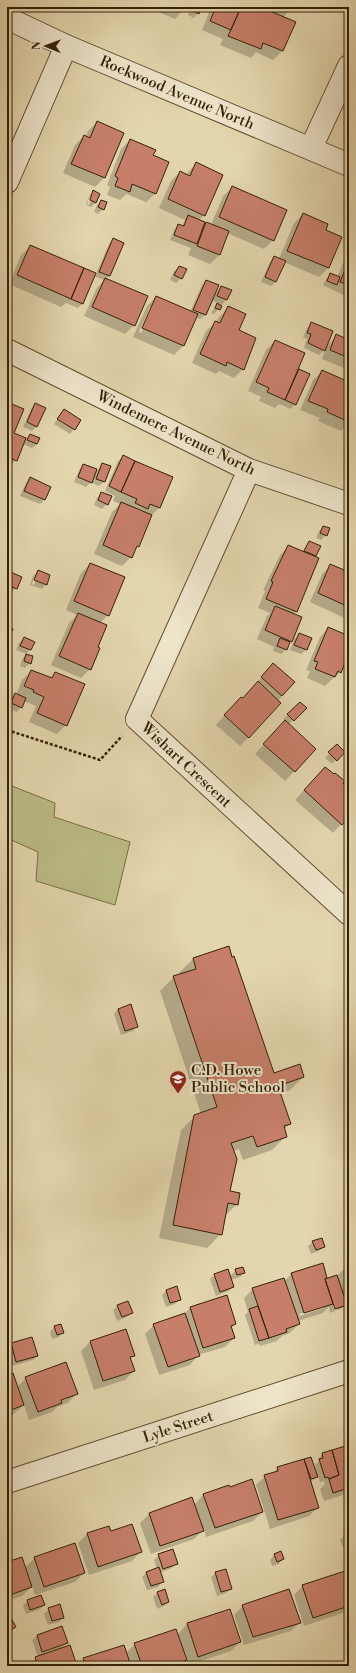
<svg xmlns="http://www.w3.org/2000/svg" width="356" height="1673" viewBox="0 0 356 1673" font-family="'Libre Bodoni',serif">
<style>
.green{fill:#bbbb85;stroke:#786e46}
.shadow{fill:#0003;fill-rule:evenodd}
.building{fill:#c77f6a;stroke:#342108}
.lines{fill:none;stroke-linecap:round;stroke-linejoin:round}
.minor-casing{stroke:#604e31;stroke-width:24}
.tertiary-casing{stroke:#604e31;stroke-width:24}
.path{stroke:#342108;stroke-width:2.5;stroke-dasharray:3 2;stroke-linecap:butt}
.minor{stroke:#ede4ca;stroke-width:22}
.tertiary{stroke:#ede4ca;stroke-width:22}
.labels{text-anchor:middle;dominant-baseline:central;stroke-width:4;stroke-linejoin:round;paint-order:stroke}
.street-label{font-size:15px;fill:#342108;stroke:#ede4ca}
.poi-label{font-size:15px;fill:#342108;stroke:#ede4ca;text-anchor:start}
</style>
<rect width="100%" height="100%" fill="#e3d5ad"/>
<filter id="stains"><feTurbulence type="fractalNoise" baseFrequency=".005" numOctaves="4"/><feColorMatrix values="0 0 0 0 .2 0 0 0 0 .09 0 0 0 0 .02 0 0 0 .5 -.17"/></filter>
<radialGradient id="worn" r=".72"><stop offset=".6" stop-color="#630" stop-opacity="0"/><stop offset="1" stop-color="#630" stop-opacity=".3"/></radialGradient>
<path class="green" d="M7,784L55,803L54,817L130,842L115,905L36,881L38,852L7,838Z"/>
<path class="shadow" d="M146,7H185L175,19Z
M192,7H201L198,13L194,18L188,15Z
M211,7H291L283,18L282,51L273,60L256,52L251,58L220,45L223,39L202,30Z
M97,122L123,133L104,178L95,187L63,173L75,145L84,136L86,137L88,131Z
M130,140L152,156L155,194L146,202L126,194L120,200L107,195L110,187L107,185L121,149Z
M196,163L204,215L199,220L201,228L206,223L211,225L223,196L232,188L273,240L264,249L227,233L219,255L210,264L188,255L191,248L170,240L174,230L179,225L182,226L185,220L159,208L171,181L180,172L186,175Z
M93,192L96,202L91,207L86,205L89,196ZM90,196H92L89,205L87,204Z
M101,201L103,209L98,214L94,212L97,205Z
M303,214L324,230L341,237L328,268L319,277L284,262L276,282L271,286L261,282L270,262L274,257L279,259L294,223Z
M113,239L109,276L106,279L134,325L125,334L84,316L97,288L104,280L94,276L83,303L78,308L66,303L61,307L9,284L21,255L30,247L96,274L109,244Z
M349,258V298L323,285L326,279L331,275L337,277L343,263Z
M179,267L181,278L176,283L170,280L174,271Z
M206,281L215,294L221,287L230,291L226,300L214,314L211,313L218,303L211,300L205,315L200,319L195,317L183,346L174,355L133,337L147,306L156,297L190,312L202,285ZM150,307H152L141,333L139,332Z
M228,308L237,331L243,369L234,378L219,371L216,374L192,363L206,331L216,322L219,317Z
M312,324L326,347L337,336L349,341V370L322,359L326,348L319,355L304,348L307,339L303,337L307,328Z
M275,341L296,373L299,370L295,404L291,409L279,404L275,408L259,401L261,397L248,391L266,350Z
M322,371L349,383V422L341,431L318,421L320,418L300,410L313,380Z
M7,403L13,434L25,439L30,435L37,444L32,448L23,444L16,460L7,469Z
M35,404L37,426L32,431L23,427L31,409Z
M64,410L74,429L70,434L54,424Z
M123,457L172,478L159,508L151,516L138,546L134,550L131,557L122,566L94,554L112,512L120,504L113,501L115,496L105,491L118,461Z
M103,464L110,467L104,482L99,486L92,483L94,479L86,487L74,482L79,470L84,465L97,471Z
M30,478L50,487L44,500L40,504L20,496L26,483Z
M101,493L107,504L102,509L94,505L97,498Z
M323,527L326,535L321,540L316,538L319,531Z
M309,542L315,556L297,611L293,614L291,641L282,654L273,651L274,647L257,639L267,616L270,613L258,608L265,591L263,590L280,555L289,546L302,552Z
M90,564L108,615L100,623L97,647L90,669L81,678L51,665L69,623L77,615L66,610L81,573Z
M331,565L349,573V620L310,602L322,574Z
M8,572L16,588L11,593L7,591Z
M38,572L46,584L42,589L30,585L33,576ZM35,576H37L34,585L32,584Z
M328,628L349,637V651L340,672L325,686L307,678L310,671L306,670L320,637Z
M300,634L311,639L306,650L301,654L290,650L295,638Z
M24,638L34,642L30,650L26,654L16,650L19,643Z
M26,655L30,663L25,668L20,666L22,659Z
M269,669L282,696L249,737L240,746L216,725L232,707L242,699Z
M31,671L50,678L55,673L66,725L57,734L29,722L36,706L24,701L21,707L17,712L7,708L11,699L16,695L22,680Z
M300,703L305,708L288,725L315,749L285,781L255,754L285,721L283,719Z
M349,732V739L345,736Z
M337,745L336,760L332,764L325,758Z
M316,777L342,783L349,789V816L333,833L295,800Z
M349,833V842L344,838Z
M228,947L273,1075L303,1077L289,1091L280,1094L290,1124L284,1129L286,1136L272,1150L243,1160L239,1149L233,1151L229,1192L237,1204L224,1217L221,1234L207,1248L159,1238L181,1130L195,1116L201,1114L160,991L174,977L180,975L179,973L193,959Z
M118,1009L137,1026L133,1031L121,1035L114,1014Z
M313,1242L324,1247L319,1251L311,1254L308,1246Z
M349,1266V1313L346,1304L341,1309L337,1310L334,1302L332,1304L335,1311L330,1313L329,1307L323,1313L298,1321L299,1324L290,1333L282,1336L277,1341L260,1346L259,1344L255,1345L245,1315L248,1312L244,1298L253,1289L284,1281L292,1274L326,1278L323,1281L337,1276L346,1267ZM323,1306V1308L300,1316L299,1314Z
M236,1270L244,1273L240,1277L231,1280L233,1286L229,1291L216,1296L210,1279L215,1275L230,1276Z
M167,1290L180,1299L175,1304L166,1307L162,1295Z
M117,1306L132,1313L127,1317L117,1321L113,1310Z
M191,1307L235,1323L231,1328L234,1338L225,1347L198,1355L190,1365L159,1375L145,1334L154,1325L184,1314Z
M54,1327L63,1332L59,1337L52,1339L50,1332Z
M32,1338L37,1356L33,1360L12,1366L7,1348L11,1344Z
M90,1342L133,1356L130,1359L134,1371L125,1380L94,1390L81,1351Z
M7,1376L17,1387L26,1378L76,1394L68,1403L57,1407L52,1412L29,1420L24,1405L14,1414L7,1418Z
M349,1446V1493L324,1501L320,1489L325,1484L324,1481L320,1482L315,1465L319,1461L318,1459L322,1454Z
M311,1458L317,1477L310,1482L318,1507L309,1516L270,1529L256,1485L265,1476L273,1473L278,1468Z
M204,1494L262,1512L253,1521L206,1537L204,1529L194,1539L151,1554L140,1523L149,1514L192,1499L194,1505Z
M110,1533L140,1552L132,1561L89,1575L78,1543L87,1534Z
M349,1534V1545L343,1547L340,1540L345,1535Z
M281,1552L283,1559L279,1564L272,1566L270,1560L274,1555Z
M159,1555L176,1564L172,1568L159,1573L162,1582L158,1587L147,1590L142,1577L147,1572L157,1569L154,1560Z
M35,1558L84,1573L75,1582L35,1595L32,1586L22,1596L7,1601V1563L24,1568Z
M216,1573L231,1589L226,1593L217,1596L211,1577Z
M349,1585V1609L346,1612L304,1626L294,1595L303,1586Z
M158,1592L168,1602L164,1606L157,1609L153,1597Z
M28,1601L44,1605L39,1610L26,1614L23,1605Z
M243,1606L300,1622L291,1631L244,1645L234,1615Z
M49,1609L63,1617L59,1622L48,1625L44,1614Z
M229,1610L240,1642L231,1651L189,1665L187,1658L179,1666H77L84,1659L126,1653L135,1644L177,1635L187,1624Z
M61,1627L67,1642L60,1650L76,1666H27L38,1657L32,1640L37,1636Z"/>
<path class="building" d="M193,7H202L199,14L191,10Z
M216,7H241L231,30L210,21Z
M241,7H260L296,22L283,51L263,43L261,49L228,36Z
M279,7H292L290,12Z
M97,121L124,133L105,178L71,164L84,135L90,138Z
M130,139L156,150L153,155L169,162L156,194L132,184L130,192L115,186L118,178L115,176Z
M196,162L223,175L205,216L168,199L180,171L190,176Z
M232,186L287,210L274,241L219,217Z
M93,190L100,194L96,203L90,200Z
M101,200L107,202L104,210L98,207Z
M303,213L328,224L326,230L342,237L329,268L287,251Z
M188,215L205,222L197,244L174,235L178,224L184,226Z
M206,222L229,231L220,255L197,246Z
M113,238L124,243L110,276L99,272Z
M30,245L84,268L71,299L17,275Z
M274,256L286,261L276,282L265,277Z
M349,260V285L340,282Z
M179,266L187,269L182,279L174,275Z
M84,268L96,273L83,304L71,299Z
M330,273L340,277L337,285L327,281Z
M105,278L148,296L135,326L92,307Z
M206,280L219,285L206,315L193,310Z
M221,286L232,290L227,300L217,296Z
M156,296L198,314L184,346L142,328Z
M217,303L222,306L220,310L215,308Z
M228,306L246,314L239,330L256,338L244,370L227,362L226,366L200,354L215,321L220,323Z
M311,322L333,331L325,351L308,343L311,334L307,333Z
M336,334L349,340V358L330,350Z
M275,340L305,353L285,400L267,392L269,388L256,382Z
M299,369L310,374L296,405L285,400Z
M322,370L349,382V422L327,412L328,409L308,401Z
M7,402L24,409L14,433L26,438L17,461L7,457Z
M35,403L46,408L37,427L27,422Z
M64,409L81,420L75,430L57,419Z
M30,434L40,438L37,444L27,440Z
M123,455L135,461L121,492L109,486Z
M135,461L173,477L160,508L150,504L148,509L135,503L137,499L121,492Z
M102,463L111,466L105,482L96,479Z
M83,464L97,469L92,483L78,477Z
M30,477L51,487L45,500L24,491Z
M101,492L112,496L108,505L98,500Z
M121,502L152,515L139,547L137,546L132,558L103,545Z
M323,526L330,528L327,536L320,533Z
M309,541L321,546L316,556L304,551Z
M288,545L319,558L297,612L266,599L273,582L271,581Z
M90,563L125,577L109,616L74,601Z
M330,564L349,572V607L318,593Z
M38,570L50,575L47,585L34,580Z
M8,571L22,577L17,589L7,585Z
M275,606L302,617L292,642L265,630Z
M78,613L107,625L98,647L100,648L91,670L59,656Z
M7,626L13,629L9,636L7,635Z
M328,627L349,636V653L341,673L338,671L335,677L315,669L318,662L314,661Z
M299,633L312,638L307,650L294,645Z
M24,637L35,642L31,650L20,646Z
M280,638L290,642L287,650L277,646Z
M26,654L33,656L31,664L24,661Z
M273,663L295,682L282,696L261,677Z
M31,670L52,678L55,672L85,684L67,726L37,713L44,697L33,692L34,690L24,686Z
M258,681L281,703L249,738L224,715L241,697L243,698Z
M15,693L26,698L22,708L11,703Z
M300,702L307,708L294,721L287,714Z
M285,720L316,749L295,772L263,744Z
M337,744L345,752L337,761L328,752Z
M325,767L334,774L335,773L345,781L343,783L349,788V817L342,825L304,790Z
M229,946L232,957L234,956L274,1073L300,1064L304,1077L278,1086L291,1124L284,1126L287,1137L257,1147L253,1136L231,1143L237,1159L230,1191L240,1193L238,1205L228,1203L222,1235L173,1225L194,1115L217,1107L173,976L196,969L193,958Z
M131,1004L138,1027L125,1031L118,1009Z
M322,1238L325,1247L316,1250L312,1241Z
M323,1263L327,1278L325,1279L333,1304L304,1313L291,1273Z
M349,1265V1278L345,1266Z
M243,1267L245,1273L237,1275L235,1269Z
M228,1269L234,1287L220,1292L214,1274Z
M337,1275L347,1305L335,1309L325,1279Z
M284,1278L300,1324L286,1329L287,1332L269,1338L252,1288Z
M177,1286L181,1300L170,1303L166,1290Z
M227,1295L236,1324L231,1326L235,1338L203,1348L190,1307Z
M128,1301L133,1313L122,1317L117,1305Z
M258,1306L269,1338L259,1341L249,1309Z
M185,1313L200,1356L168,1367L153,1324Z
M61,1324L64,1333L57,1335L54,1326Z
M126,1329L135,1356L130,1357L135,1371L103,1381L90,1341Z
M32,1337L38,1356L16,1362L11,1343Z
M66,1362L78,1394L61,1400L62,1403L38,1412L25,1377Z
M13,1373L24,1405L11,1410L12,1414L7,1416V1375Z
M349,1445V1488L333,1493L329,1479L339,1475L332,1450Z
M332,1450L339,1475L329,1479L328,1477L325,1478L319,1459L323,1458L322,1453Z
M311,1457L318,1477L311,1479L304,1459Z
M304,1459L319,1508L278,1520L264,1475L278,1471L277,1467Z
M252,1479L263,1512L215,1528L203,1494L229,1485L230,1487Z
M192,1497L204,1531L160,1546L149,1513Z
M132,1524L142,1552L98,1567L87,1533L109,1526L111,1531Z
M349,1533V1543H347L344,1534Z
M75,1543L85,1573L44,1587L34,1557Z
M173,1549L178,1564L163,1569L158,1554Z
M281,1551L284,1559L277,1562L274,1554Z
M22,1557L32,1587L7,1596V1562Z
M159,1567L164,1582L151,1586L146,1572Z
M226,1569L232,1589L221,1592L215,1572Z
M345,1571L349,1581V1606L313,1618L302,1585Z
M165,1589L169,1602L162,1605L157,1592Z
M289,1589L301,1623L253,1637L242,1605Z
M41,1595L45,1605L30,1610L27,1600Z
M60,1604L64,1618L52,1621L48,1608Z
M230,1609L241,1642L198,1657L187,1623Z
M7,1611L16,1627L7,1632Z
M62,1626L68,1643L42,1652L37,1635Z
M176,1629L187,1660L169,1666H142L134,1643Z
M70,1645L77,1666H38L35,1657Z
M124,1645L131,1666H86L83,1658Z"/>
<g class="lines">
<g class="minor-casing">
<path id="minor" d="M311,148L349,66
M7,182L66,46
M7,350L249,470L349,504
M249,470L137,719L349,914
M7,1482L349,1371"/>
</g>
<g class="tertiary-casing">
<path id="tertiary" d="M7,18L66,46L349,165"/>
</g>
<path class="path" d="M7,730L100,760L122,736"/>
<use href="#minor" class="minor"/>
<use href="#tertiary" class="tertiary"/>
</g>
<defs>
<g id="school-pin" transform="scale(0.9)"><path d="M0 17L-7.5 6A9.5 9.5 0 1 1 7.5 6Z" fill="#8f2418" stroke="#ede4ca"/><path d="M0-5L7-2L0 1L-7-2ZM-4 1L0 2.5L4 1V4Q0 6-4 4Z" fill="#fff"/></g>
</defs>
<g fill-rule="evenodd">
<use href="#school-pin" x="178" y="1079"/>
</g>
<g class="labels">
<g class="street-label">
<text transform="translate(177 93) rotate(23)">Rockwood Avenue North</text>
<text transform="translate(176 433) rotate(26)">Windemere Avenue North</text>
<text transform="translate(186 765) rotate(43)">Wishart Crescent</text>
<text transform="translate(178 1427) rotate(-18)">Lyle Street</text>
</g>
<g class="poi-label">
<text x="191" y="1070">C.D. Howe<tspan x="191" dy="17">Public School</tspan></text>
</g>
</g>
<rect width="356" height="1673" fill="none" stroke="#e3d5ad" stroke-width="24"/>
<rect x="8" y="8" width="340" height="1657" fill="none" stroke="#342108" stroke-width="2"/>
<rect x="12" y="12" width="332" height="1649" fill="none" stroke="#342108"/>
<g transform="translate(46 46) rotate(271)" stroke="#ede4ca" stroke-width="3" paint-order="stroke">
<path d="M0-3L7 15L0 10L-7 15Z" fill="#342108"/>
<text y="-6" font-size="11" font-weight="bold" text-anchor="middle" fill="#342108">N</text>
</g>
<rect width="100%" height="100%" filter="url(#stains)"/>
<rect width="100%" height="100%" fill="url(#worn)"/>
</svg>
